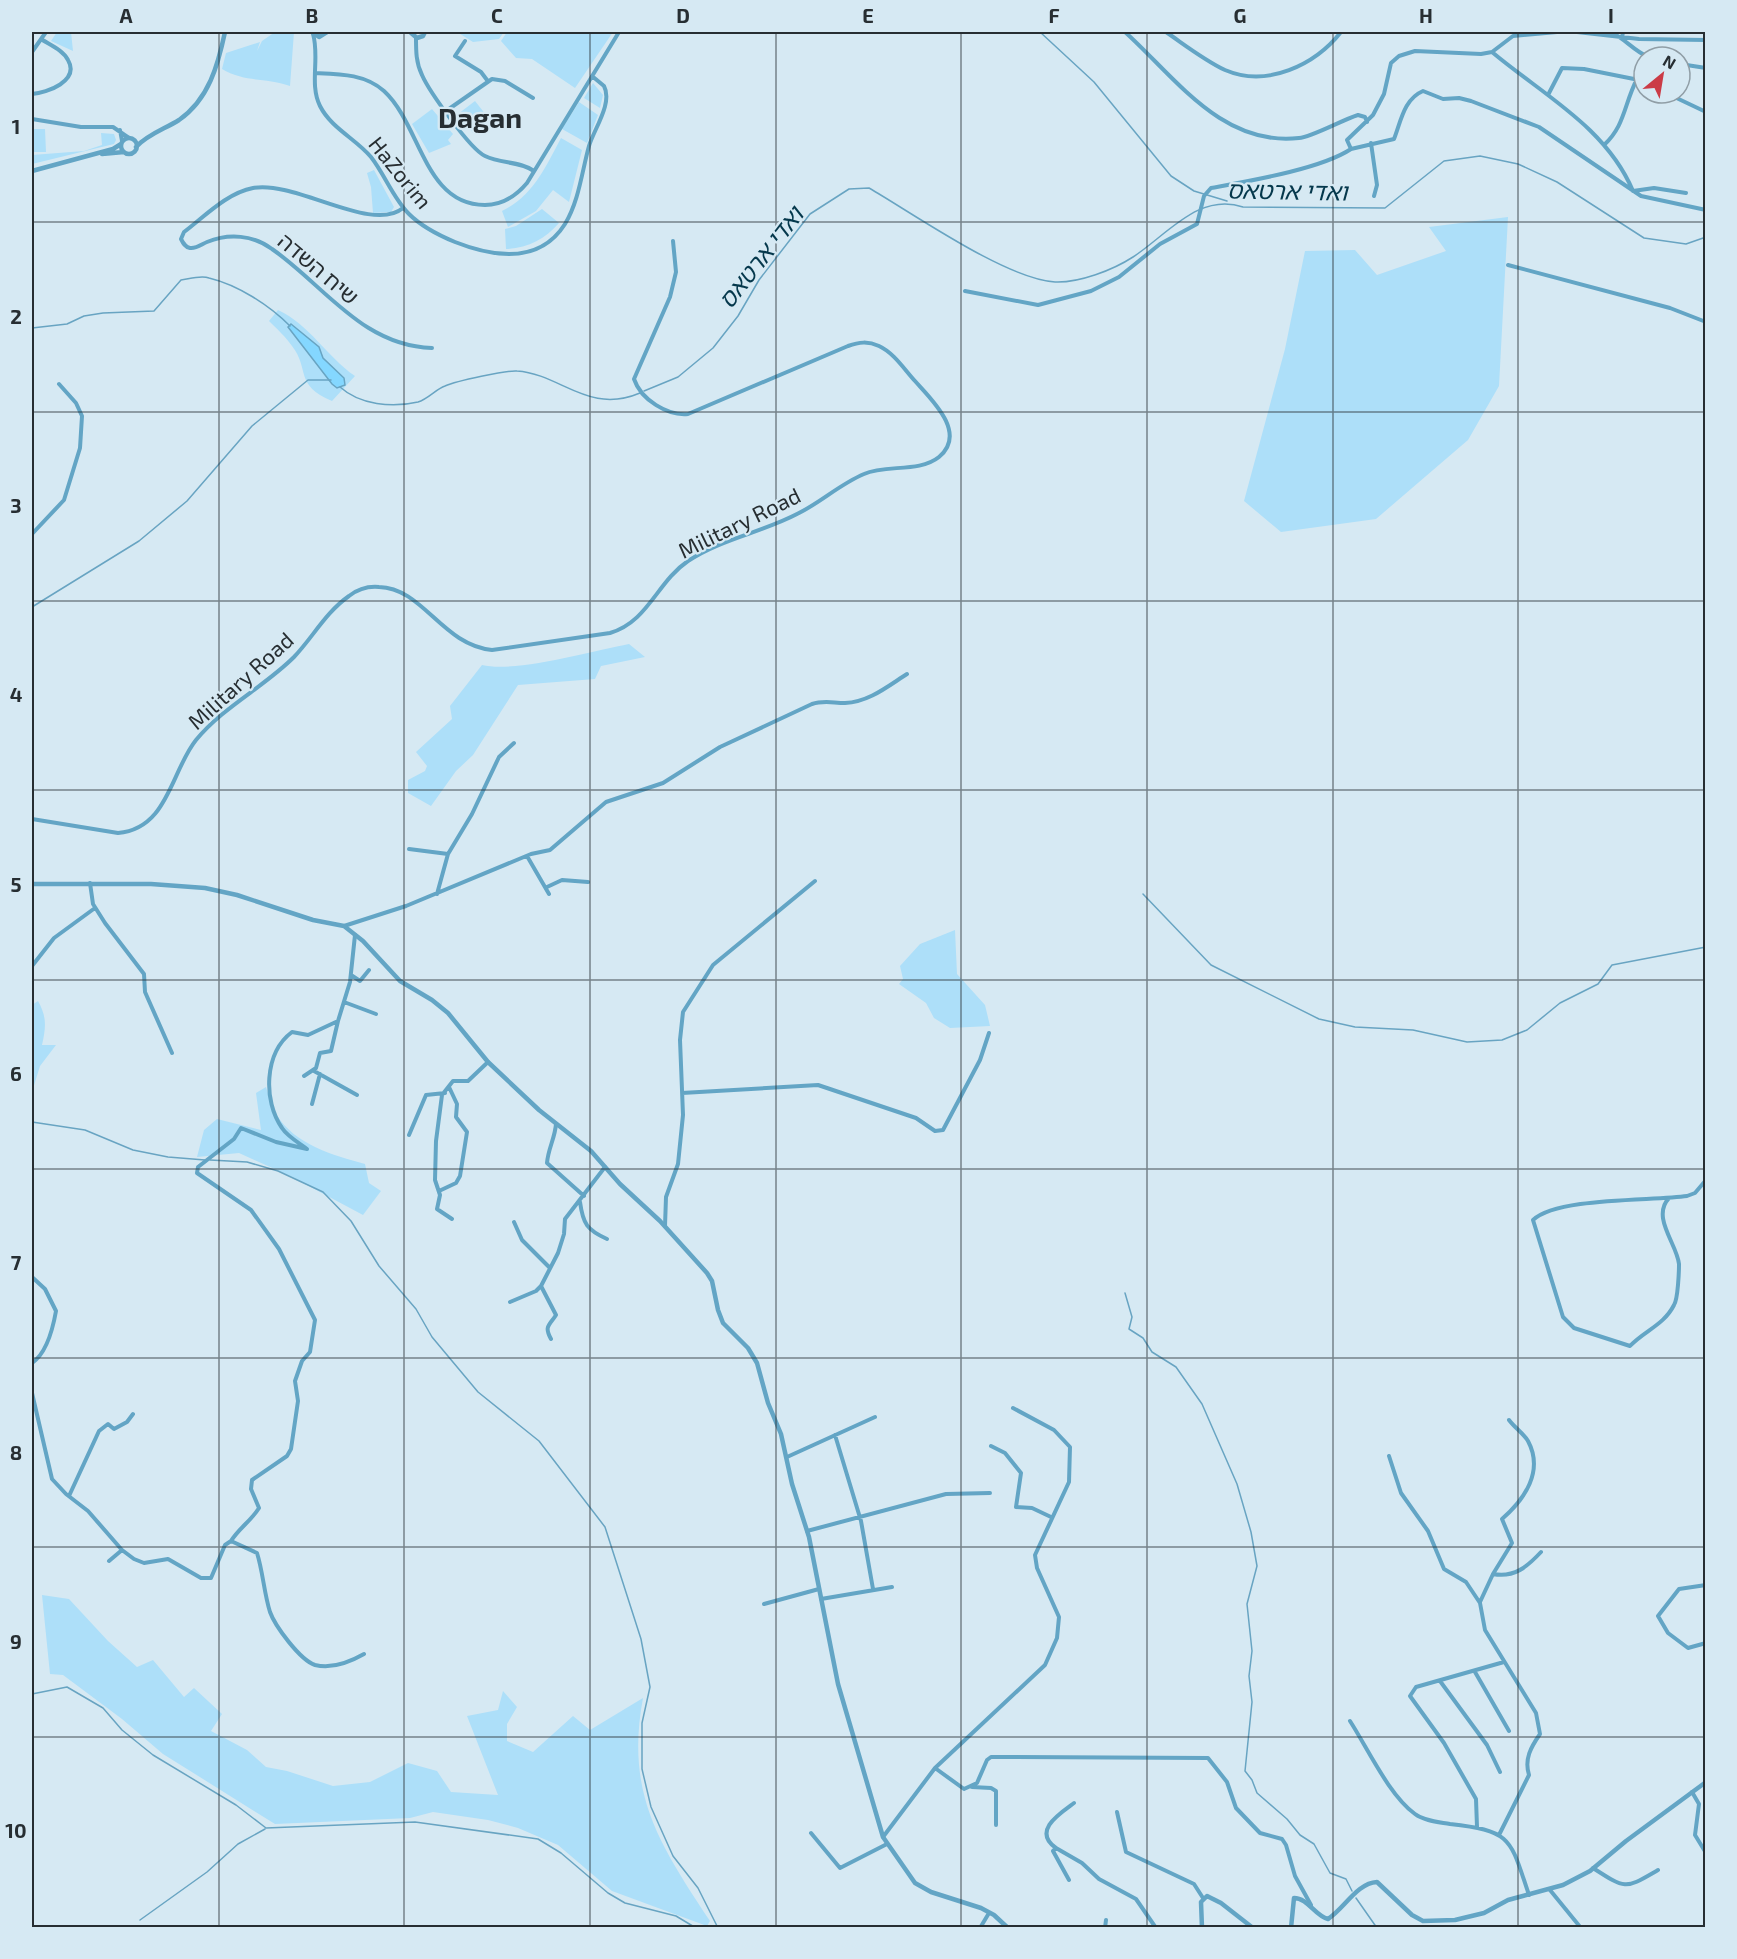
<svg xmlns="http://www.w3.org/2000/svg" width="1737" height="1959" viewBox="0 0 1737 1959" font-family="'Exo 2','Noto Sans Hebrew',sans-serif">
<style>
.green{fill:#addff9}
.water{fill:#84d7ff;stroke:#68a4c2;stroke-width:1.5}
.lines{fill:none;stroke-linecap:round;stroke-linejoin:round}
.stream{stroke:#68a4c2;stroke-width:1.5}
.minor{stroke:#63a5c5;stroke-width:4}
.tertiary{stroke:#63a5c5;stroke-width:4.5}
.grid{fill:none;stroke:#272e32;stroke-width:1.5;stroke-opacity:0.55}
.labels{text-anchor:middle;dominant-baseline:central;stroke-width:4.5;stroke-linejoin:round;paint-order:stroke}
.street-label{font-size:22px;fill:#272e32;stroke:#d6e9f3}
.water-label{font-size:24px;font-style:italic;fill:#05384c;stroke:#d6e9f3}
.district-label{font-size:28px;font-weight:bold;fill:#272e32;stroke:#d6e9f3}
.neatline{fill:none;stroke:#272e32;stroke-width:2}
.grid-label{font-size:20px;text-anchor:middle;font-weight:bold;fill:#272e32}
</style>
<rect width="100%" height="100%" fill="#d6e9f3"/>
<path class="green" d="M57,32H71L73,51L51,41Z
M275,32H294L290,86C265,77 246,83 222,69L226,53L260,42L257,51L262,41Z
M457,32H504L499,39L473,42Z
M507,32H613L575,88L532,59L516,58L501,41Z
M593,83L603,95L600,108L584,98Z
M475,101L490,120L473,133L458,114Z
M579,102L598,115L587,143L562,129Z
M432,109L453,134L448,140L451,144L429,153L412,124Z
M32,129H45L46,152H32Z
M101,133L114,134L116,140L114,144L32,164V155L84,151L102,145Z
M561,138L582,150L569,202L553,190L536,211L508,227L502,211C533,196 545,168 561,138Z
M374,170L394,207L391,212L373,213L371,187L367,173Z
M542,209L559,223C545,239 528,248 506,249L505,229L516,226Z
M1508,217L1499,386L1468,440L1376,519L1281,532L1244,501L1285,349L1305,251L1355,250L1377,275L1446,251L1429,227Z
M278,310C310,325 326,356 355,376L332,401C294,385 310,369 292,346C286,337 277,329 269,321Z
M629,644L645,657L601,666L595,679L518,685L473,755L456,771L431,806L408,793V780L425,771L427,766L416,752L452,719L450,706L482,665C516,673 592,651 629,644Z
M955,930L957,974L985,1005L990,1026L950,1028L934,1018L926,1003L899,984L903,979L900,966L920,944Z
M38,1001C47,1017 46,1027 42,1045H56L40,1066L32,1092V1005Z
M266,1087C269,1096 272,1107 276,1114C295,1145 333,1155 365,1164L369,1183L381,1191L363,1215L290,1176L239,1153L197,1157L204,1130L217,1119L261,1130L256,1093Z
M42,1595L69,1599L108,1641L137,1667L153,1660L184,1697L194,1688L222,1714L211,1731L247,1750L266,1767L287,1771L333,1786L370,1782L408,1763L437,1771L451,1792L498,1795L467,1716L498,1710L503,1691L517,1707L507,1724V1741L533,1752L573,1716L590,1730L643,1698C625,1794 660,1845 710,1921L707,1926L612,1891L558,1845L518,1828L488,1820L433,1812L410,1818L275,1824L163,1754L122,1719L63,1675L50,1674Z"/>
<path class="water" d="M291,324L319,347L323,358L344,378L345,385L337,388L332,384L288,327Z"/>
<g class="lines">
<path class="stream" d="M1040,32L1094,82L1171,176L1194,191L1227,201
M32,328L67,324L84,316L103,313L154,311L181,280C189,279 201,275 209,278C238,285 269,305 290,326
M340,387C360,405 392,408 418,402C428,399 436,389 445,386C456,381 507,370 517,371C561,374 588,415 640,393
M644,391L678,377L713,348L738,316L759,280L810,214L849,189L869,188C914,214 1006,279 1055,282C1079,283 1113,270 1133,257C1167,235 1199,192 1243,207L1385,208L1444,161L1480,156L1518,164L1557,182L1644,238L1686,244L1706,237
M32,607L139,541L187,501L252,426L308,380H331
M1143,894L1211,965L1319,1019L1355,1027L1413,1030L1467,1042L1502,1040L1527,1030L1560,1003L1598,984L1612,965L1706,947
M32,1122L85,1130L133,1150L168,1157L205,1160
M210,1160L247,1162L278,1171L323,1192L351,1221L379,1266L416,1309L432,1337L478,1392L539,1441L605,1527L641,1639L650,1687L642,1723V1769L651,1807L673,1856L698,1888L718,1928
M1125,1293L1132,1317L1129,1329L1143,1338L1152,1352L1176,1367L1202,1404L1237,1484L1251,1532L1257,1566L1247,1604L1252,1651L1249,1676L1252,1702L1245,1771L1252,1780L1257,1793L1287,1819L1300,1835L1314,1844L1330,1873L1346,1879L1352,1891
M32,1694L67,1687L103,1708L122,1730L153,1755L236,1805L266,1828L415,1822L538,1839L561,1853L608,1893L625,1903L676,1916L696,1928
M1356,1898L1377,1928
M140,1920L207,1872L238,1844L265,1829"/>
<path class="minor" d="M1125,32C1175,77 1222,147 1299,138C1312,137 1342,120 1358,115L1365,117L1367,122
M1166,32C1185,45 1204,60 1225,70C1267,88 1315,65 1341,32
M1557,32L1513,36L1492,52L1481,54L1415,51L1399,56L1391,63L1384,94L1373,115L1347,140L1351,149L1394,139C1401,121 1404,99 1423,91L1443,99L1459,98L1471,101L1539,127L1641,196L1706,210
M1577,32L1639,39L1706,40
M1611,32C1625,39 1633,50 1648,57
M313,34C320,57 309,84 320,106C331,128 356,139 371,157C385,175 393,198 409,214C422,227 438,235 455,242C493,257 539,265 565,224C579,201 582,171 589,146C594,129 613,103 604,86L592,76
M416,38C416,51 416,63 422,75C429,91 470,149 485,156C501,164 520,161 534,171
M1622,38L1623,32
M465,41L455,56L481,72L487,80
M32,52L46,32
M1492,52C1543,95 1606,127 1633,191L1654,188L1686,193
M1680,64L1706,68
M315,73C340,74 365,74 384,91C421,125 424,205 485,205C503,205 516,196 527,183L619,32
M1666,93L1706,112
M32,94C47,93 80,81 68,60C63,50 50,45 41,39
M1548,95L1562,68L1584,69L1644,81
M446,111L492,79L505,81L533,98
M32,119L81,127H113L129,138
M120,130L122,141
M1371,143L1377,185L1374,196
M1604,145C1625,126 1624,104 1637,79
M403,208C372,234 296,180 253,188C227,193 205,216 184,232L181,239C183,243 185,247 190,248C196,249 202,244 207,242C229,233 253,235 272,249C324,285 362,346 432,348
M1508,265L1670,308L1706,322
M965,291L1038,305L1091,291L1119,277L1160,244L1197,224L1204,196L1211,188C1249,181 1321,169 1351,149
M32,461V477
M32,534L64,500L80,448L82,416L76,403L59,384
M32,819L118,833C168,829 171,771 196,740C223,707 264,687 294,657C313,637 326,612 349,596C358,589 368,586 379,587C423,588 442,645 492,650L610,633C648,622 657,582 688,561C721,539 763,532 797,514C820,503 840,484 864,474C886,464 919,473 939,457C968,433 931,399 915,381C904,369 894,353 879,346C868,341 859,342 848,346L688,414C668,416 641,400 634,379L670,297L676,272L673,241
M409,849L448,854
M527,856L549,894
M90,883L93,904L105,923L144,974L145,992L172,1053
M547,887L562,880L588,882
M437,894L448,854L472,814L499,757L514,743
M344,926L406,906L531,854L550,850L606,802L663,783L720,747L812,704C824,700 833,703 845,703C869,702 888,686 907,674
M32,966L54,938L95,908
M351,975L360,981L369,970
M344,1002L376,1014
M314,1071L357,1095
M304,1076L316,1068L320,1053L331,1051L338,1021
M682,1093L818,1085L916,1118L935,1131L943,1130L980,1060L989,1033
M312,1104L320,1074
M556,1124C555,1138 548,1149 547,1163L584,1196
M409,1135L426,1095L445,1093
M439,1191L456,1183L460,1176L467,1132L456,1117L457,1104L449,1087
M1669,1198C1651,1217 1677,1244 1679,1264C1679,1271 1678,1299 1674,1305C1664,1325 1644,1331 1630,1346L1574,1328L1563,1317L1533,1220C1557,1197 1652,1201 1687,1196L1695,1193L1706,1180
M580,1202C583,1224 587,1230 607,1239
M452,1219L437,1209L440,1195L435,1180L436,1141L442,1095L453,1081H468L488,1062
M514,1222L522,1240L550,1268
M665,1226L666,1197L678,1164L683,1115L680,1040L683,1012L713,965L815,881
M32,1277L45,1289L56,1311C53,1328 47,1353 32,1363
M541,1286L556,1315C549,1326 544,1326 551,1339
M510,1302L536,1291L541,1286L558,1253L564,1234L565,1219L605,1167
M32,1393L52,1479L66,1494L88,1511L122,1550L134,1559L144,1563L168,1559L201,1578H211L225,1545L231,1541L257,1553C263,1572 264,1593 270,1612C275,1626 300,1660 315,1665C331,1669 350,1662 364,1654
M835,1435L861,1521L873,1589
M991,1446L1005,1453L1021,1473L1016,1507L1032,1508L1051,1517
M1389,1456L1401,1493L1428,1531L1444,1569L1466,1582L1480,1603L1485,1630L1536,1713L1540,1734C1531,1747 1524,1759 1529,1775L1499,1835
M787,1457L875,1417
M69,1496L99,1431L108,1424L114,1429L127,1422L133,1414
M807,1531L946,1494L990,1493
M231,1541C239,1528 251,1521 259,1508L251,1489L252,1480L287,1456L291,1449L298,1401L295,1381L302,1361L310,1352L315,1320L279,1249L251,1210L197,1173L198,1167L234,1139L241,1128L276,1142L307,1149C299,1143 287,1136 282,1128C263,1101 264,1053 292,1032L308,1035L338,1021L350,982L355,935
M109,1561L122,1550
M1493,1574L1512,1543L1502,1519C1525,1499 1544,1471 1528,1441C1524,1434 1514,1427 1509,1420
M1706,1585L1679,1589L1658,1616L1668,1633L1688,1648L1706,1643
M821,1599L892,1587
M1480,1602L1493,1574C1514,1578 1527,1567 1541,1552
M764,1604L819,1589
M1475,1672L1509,1731
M1440,1681L1487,1745L1500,1772
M1350,1721C1368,1749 1389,1795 1415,1814C1424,1821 1439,1822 1450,1824C1513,1831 1510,1839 1529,1895
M935,1768L964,1789L977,1783L987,1760L991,1757L1208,1758L1227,1782L1236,1808L1260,1833L1282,1839L1286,1845L1295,1876L1311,1905
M972,1787L991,1788L996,1791V1825
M1692,1792L1699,1804L1695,1835L1706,1853
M1117,1812L1126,1852L1194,1884L1203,1898
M1477,1827L1476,1799L1444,1743L1410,1696L1416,1687L1504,1662
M811,1833L840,1868L887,1844
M883,1837L935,1768L1045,1665L1057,1638L1059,1617L1037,1568L1035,1555L1069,1482L1070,1447L1054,1430L1013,1408
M1056,1848C1032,1831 1059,1814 1074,1803
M1593,1868C1627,1890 1625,1889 1658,1870
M1069,1880L1053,1851L1056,1848L1082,1863L1099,1879L1136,1899L1156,1928
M1550,1890L1581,1928
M980,1928L989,1913
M1105,1928L1106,1920
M1704,1928L1706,1925"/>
<path class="tertiary" d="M312,32L319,37L327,32
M410,32L417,38L423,36L425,32
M121 146a8 8 0 1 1 16 0a8 8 0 1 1-16 0Z
M136,147C148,134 165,129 179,120C209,99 218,65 225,32
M102,154L124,152
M32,171L113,149L121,144
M32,884H151L205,888L237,895L313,920L344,926L363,941L400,981L432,1000L448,1013L488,1062L539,1110L591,1151L620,1184L660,1221L707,1273L712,1281L718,1310L723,1323L748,1348L757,1363L768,1403L781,1434L792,1484L809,1537L838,1684L883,1837L915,1883L931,1892L981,1908L994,1915L1008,1928
M1202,1928L1201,1902L1207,1896L1221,1903L1253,1928
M1291,1928L1294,1898C1308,1898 1315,1916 1328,1919C1344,1909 1357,1883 1377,1882L1412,1915L1423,1921L1455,1920L1484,1913L1508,1900L1563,1885L1590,1871L1626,1841L1706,1782"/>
</g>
<path class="grid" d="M219,32V1928M404,32V1928M590,32V1928M776,32V1928M961,32V1928M1147,32V1928M1333,32V1928M1518,32V1928M32,222H1706M32,412H1706M32,601H1706M32,790H1706M32,980H1706M32,1169H1706M32,1358H1706M32,1547H1706M32,1737H1706"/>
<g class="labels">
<g class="street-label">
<text transform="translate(401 172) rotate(51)">HaZorim</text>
<text transform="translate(319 268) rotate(40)">שיח השדה</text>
<text transform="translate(739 522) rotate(-26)">Military Road</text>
<text transform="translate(240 680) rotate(-42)">Military Road</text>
</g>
<g class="water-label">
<text transform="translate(1287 190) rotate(1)">ואדי ארטאס</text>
<text transform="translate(760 257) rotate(-52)">ואדי ארטאס</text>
</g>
<g class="district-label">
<text x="480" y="117">Dagan</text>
</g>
</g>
<rect width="1737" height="1959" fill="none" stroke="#d6e9f3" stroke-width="66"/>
<g transform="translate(1662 75) rotate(30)"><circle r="28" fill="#d6e9f3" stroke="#909ea6" stroke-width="1.5"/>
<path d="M0-4.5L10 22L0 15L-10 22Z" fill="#cb3b46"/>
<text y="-9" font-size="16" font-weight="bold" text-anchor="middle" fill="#272e32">N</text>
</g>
<rect x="33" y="33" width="1671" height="1893" class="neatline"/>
<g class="grid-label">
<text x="126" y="23">A</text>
<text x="312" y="23">B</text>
<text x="497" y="23">C</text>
<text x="683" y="23">D</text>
<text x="868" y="23">E</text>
<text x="1054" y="23">F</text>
<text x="1240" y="23">G</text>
<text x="1426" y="23">H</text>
<text x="1611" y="23">I</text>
<text x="16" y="134">1</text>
<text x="16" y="324">2</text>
<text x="16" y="513">3</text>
<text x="16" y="702">4</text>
<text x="16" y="892">5</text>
<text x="16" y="1081">6</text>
<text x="16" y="1270">7</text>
<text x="16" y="1460">8</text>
<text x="16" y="1649">9</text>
<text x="16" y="1838">10</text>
</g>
</svg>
